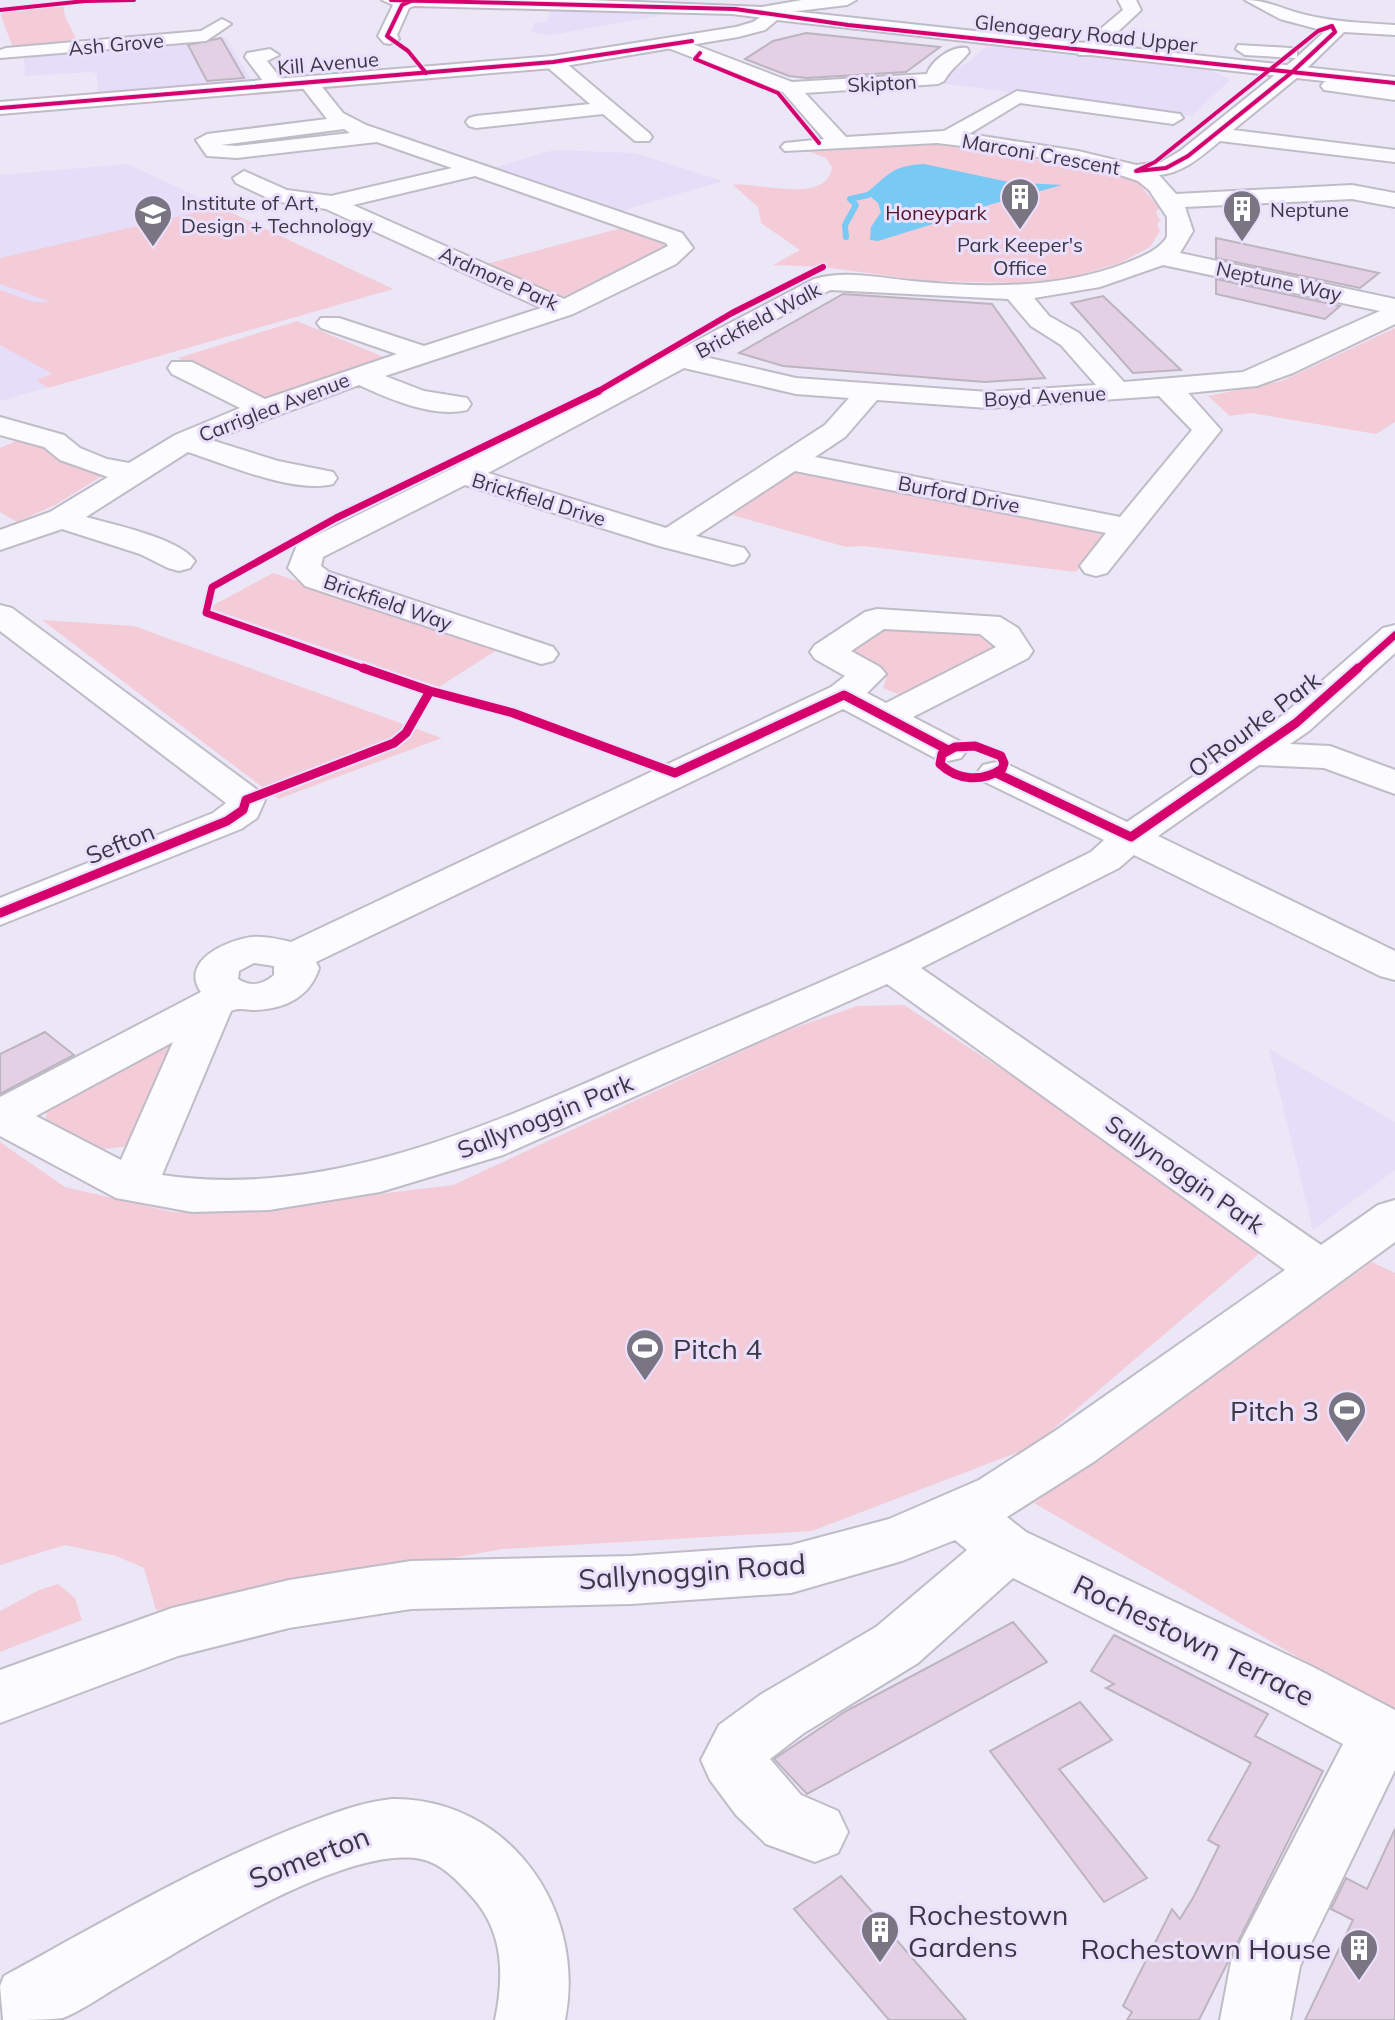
<svg xmlns="http://www.w3.org/2000/svg" width="1395" height="2020" viewBox="0 0 1395 2020" font-family="Mulish,sans-serif">
<style>
.built{fill:#e6ddf8}
.green{fill:#f4ccd8}
.water{fill:#78caf4}
.lines{fill:none;stroke-linecap:round;stroke-linejoin:round}
.stream{stroke:#78caf4;stroke-width:6}
.building{fill:#e3d0e4;stroke:#bcb4bf;stroke-width:2}
.minor-casing{stroke:#bfbcc8;stroke-width:4}
.major-casing{stroke:#bfbcc8;stroke-width:4}
.minor{fill:#fcfbfe;fill-rule:evenodd}
.major{fill:#fcfbfe;fill-rule:evenodd}
.cycleway-far3-casing{stroke:#eae0fe;stroke-width:6}
.cycleway-far2-casing{stroke:#eae0fe;stroke-width:9}
.cycleway-far1-casing{stroke:#eae0fe;stroke-width:11}
.cycleway-casing{stroke:#eae0fe;stroke-width:13}
.cycleway-far3{stroke:#d6006c;stroke-width:4}
.cycleway-far2{stroke:#d6006c;stroke-width:6}
.cycleway-far1{stroke:#d6006c;stroke-width:7}
.cycleway{stroke:#d6006c;stroke-width:9}
.labels{text-anchor:middle;dominant-baseline:central;stroke-width:6;stroke-linejoin:round;paint-order:stroke}
.far-street-label{font-size:20px;fill:#3b3743;stroke:#eae0fe}
.far-poi-label{font-size:20px;fill:#3b3743;stroke:#eae0fe;text-anchor:start}
.far-park-label{font-size:20px;fill:#551425;stroke:#eae0fe}
.street-label{font-size:24px;fill:#3b3743;stroke:#eae0fe}
.near-poi-label{font-size:28px;fill:#3b3743;stroke:#eae0fe;text-anchor:start}
.near-street-label{font-size:28px;fill:#3b3743;stroke:#eae0fe}
</style>
<rect width="100%" height="100%" fill="#ece7f7"/>
<path class="built" d="M551,9L692,10L551,35L531,32L535,22H547Z
M226,38L253,83L98,96L97,74L92,72L25,76L24,58L38,54Z
M986,46L1213,71L1230,80L1192,116L933,82L969,62Z
M553,150L635,153L723,181L621,211L493,168Z
M128,164L393,289L0,401V175Z
M1269,1049L1395,1122V1170L1313,1230Z"/>
<path class="green" d="M63,6L65,16L79,45L17,48L12,45L1,16L2,11Z
M941,143L1119,173L1137,181L1159,208L1156,212L1160,221L1157,224L1160,231L1150,247L1120,263L1074,277L1022,283L927,281L823,267L773,265L800,250L761,223L758,207L733,185C756,181 827,206 832,167L826,158L805,150Z
M219,207L393,289L48,388L36,380L53,374L0,345V290L33,302H51L0,284V258Z
M629,226L669,242C649,265 582,302 552,296C529,291 504,275 483,265Z
M297,321L386,358L255,401L178,358Z
M1395,328V422L1376,434L1251,413L1230,416L1208,396L1282,381Z
M25,437C53,448 72,467 102,476L55,505L17,522L0,512V448Z
M794,470L1103,534L1076,572L863,546L846,547L732,515L761,495L762,488Z
M273,573L500,648L439,687L208,608Z
M42,620L134,626L442,738L278,799Z
M876,625L981,630L1001,647L903,696L883,688L887,675L853,658L847,647Z
M904,1005L1107,1138L1261,1252L1032,1447L812,1531L503,1549L156,1610L144,1568L116,1556L65,1545L0,1565V1142L65,1187L173,1212L264,1208L453,1185L788,1030L857,1006Z
M191,1027L130,1146L95,1150L44,1127L47,1112Z
M1372,1262L1395,1273V1714L1034,1503Z
M58,1584L75,1598L82,1620L0,1652V1611L39,1590Z"/>
<path class="water" d="M924,164L1009,182L1062,185L942,218L946,220L878,241L870,240L871,227L881,212L878,203L866,193C889,175 890,166 924,164Z"/>
<g class="lines">
<path class="stream" d="M846,237L845,225L856,205L850,199L868,195"/>
</g>
<path class="building" d="M806,33L940,47L906,72L807,78L789,76L745,59L773,41Z
M221,38L244,78L207,81L188,45Z
M1216,238L1379,273L1360,288L1216,258Z
M1216,279L1340,306L1325,319L1216,294Z
M843,294L992,304L1045,378L985,382L959,380L783,366L739,353Z
M1103,296L1181,370L1133,373L1071,303Z
M45,1032L74,1055L0,1094V1054Z
M1013,1622L1047,1662L807,1794L774,1759L846,1711Z
M1114,1635L1268,1714L1255,1736L1323,1771L1199,2020H1127L1132,2012L1123,2006L1172,1909L1180,1919L1194,1896L1219,1846L1208,1840L1251,1763L1106,1688L1114,1684L1091,1671Z
M1080,1702L1112,1740L1059,1769L1147,1878L1104,1902L990,1751Z
M1395,1829V2020H1305L1353,1920L1331,1909L1346,1878L1367,1889Z
M841,1876L966,2020H889L794,1909Z"/>
<g class="lines">
<g class="minor-casing">
<path id="minor" d="M382,0H589L762,7L802,0H856L847,5L781,13L779,18L773,19L732,14L414,6L409,8L397,35L399,39L390,44L384,43L378,36L393,5Z
M1118,0H1136L1141,10L1093,55H1079L1077,51L1079,47L1123,10Z
M1245,0C1268,0 1284,10 1306,15C1335,22 1365,23 1395,25V35L1344,32L1298,77L1233,130L1395,150V162L1220,141C1202,156 1183,173 1159,175L1176,194L1352,185L1395,193V207L1352,199L1185,207L1193,231L1180,253L1395,299V324L1293,373L1257,386L1188,393L1221,430L1107,573L1096,576L1085,573L1080,566L1106,533L795,471L696,536L744,548L749,555L744,562L733,565L659,546L465,485L323,557L321,566L329,572L553,647L558,654L553,661L541,664L305,586L288,568L297,545L451,469L814,279C847,270 879,278 912,281C983,288 1060,289 1126,263C1141,257 1158,251 1167,237V217L1149,190L1138,181L1105,170L1011,152L937,143L785,151L781,147L785,143L824,139L783,92L668,48L666,44L668,40H682L792,82L927,74C931,61 952,45 967,48L969,52C959,65 952,67 944,81L938,84L805,93L846,137L944,131L1017,91L1180,114L1183,118L1173,124L1020,103L969,134L1078,151L1136,165L1161,162L1180,151L1296,58L1245,55L1236,49L1238,45L1290,48L1297,50V57L1325,31L1280,19ZM1163,265L1380,311L1243,372L1124,382L1079,333L1049,316L1034,298L1100,287ZM830,290L1008,299L1031,326L1061,345L1096,385L988,392L796,378L705,357ZM684,368L796,394L849,398L825,425L666,528L488,473ZM1159,396L1192,430L1120,517L815,457L845,437L877,400L988,408Z
M222,19L231,24L206,41L0,58V50L6,48L201,31Z
M270,49L279,55L267,61L286,85L276,91L269,89L245,57L247,53Z
M553,56L560,58L649,133L652,137L649,141H635L603,114L476,128L469,126L466,122L469,118L476,116L590,104L546,66L544,62L546,58Z
M308,76L315,78L343,113L366,125L682,233L693,248L676,264L573,314L385,376L424,391L467,398L471,404L467,410C433,418 389,399 359,385L211,440L278,461L333,472L337,478L333,484C294,494 225,464 188,452L86,517C114,525 179,538 195,561L190,568L179,571L168,568L140,554L62,529L0,550V530L50,512L108,477L60,460L44,447L0,435V417L64,435L80,448L107,459L129,463L175,435L240,408L172,374L168,368L172,362H192L265,399L397,354L321,328L317,323L321,318H339L424,346L541,308L326,209L274,201L236,183L233,178L244,171L287,190L331,196L452,168L377,142L237,158L207,156L196,140L207,134L327,119L298,82ZM344,129L350,133L237,146L221,145ZM475,176L666,243L668,246L564,299L353,205Z
M1331,80L1395,88V100L1324,90L1321,86L1324,82Z
M0,605L12,608L260,792L265,800L257,818L241,829L0,925V898L213,813L226,803L0,631Z
M877,609L1000,617L1018,628L1033,651L1028,658L913,717L961,742L967,750L961,758L948,761L935,758L843,709L316,962L319,968C310,997 285,1009 255,1010C246,1010 239,1007 231,1011L162,1175C340,1202 515,1113 673,1045C739,1017 807,989 873,959C947,926 1018,887 1091,852L1104,840L983,781L977,773L983,765L996,762L1009,765L1127,822L1283,715L1383,628L1395,625V653L1309,731L1290,744L1330,746L1395,770V794L1324,768L1259,765L1158,836L1395,951V980L1380,976L1134,855L1119,868L921,968L1321,1245L1378,1205L1395,1200V1242L1095,1461L1007,1517L1026,1532L1313,1667L1395,1710V1770L1300,1966L1290,2020H1220L1231,1962L1242,1939L1343,1744L1269,1705L1013,1578L918,1663L804,1733L770,1759L801,1795L838,1811L848,1832L838,1853L815,1862L766,1844L736,1815L710,1780L701,1760L719,1725L760,1695L876,1627L967,1550L955,1540L902,1561L791,1593L631,1604L411,1609L289,1628L178,1656L0,1723V1670L172,1608L289,1580L411,1561L631,1556L791,1545L889,1519L979,1480L1055,1431L1285,1270L887,984L503,1155L380,1192L269,1210L192,1212L116,1198L0,1136V1097L201,992C179,961 227,940 252,937C265,936 278,939 291,942L831,687L845,676L815,659L810,652L815,645L865,612ZM884,629L980,634L996,647L886,703L867,693L886,674L880,667L851,651ZM254,963L274,966V975C263,985 250,987 238,979L239,971ZM173,1042L121,1160L36,1116Z
M392,1799C509,1798 587,1910 565,2020H495C504,1977 504,1934 474,1899C461,1884 442,1863 421,1859C344,1844 185,1948 116,1988C99,1998 81,2011 63,2018C47,2020 20,2020 3,2020L0,1986L4,1976C97,1925 189,1871 287,1831C321,1818 355,1803 392,1799Z"/>
</g>
<g class="major-casing">
<path id="major" d="M773,9L1395,77V89L777,20L765,30L738,37L553,68L0,114V102L553,56L736,27L753,22Z"/>
</g>
<use href="#minor" class="minor"/>
<use href="#major" class="major"/>
<g class="cycleway-far3-casing">
<path id="cycleway-far3" d="M391,0L735,9L848,25L1395,83
M413,0L402,5L387,36L408,51L426,73
M0,10L85,1L134,0
M1332,26L1335,32L1291,73L1188,156L1166,168L1136,171L1155,162L1318,31Z
M700,53L695,59L778,93L819,143
M0,108L553,62L692,41"/>
</g>
<g class="cycleway-far2-casing">
<path id="cycleway-far2" d="M595,393L732,313L823,267"/>
</g>
<g class="cycleway-far1-casing">
<path id="cycleway-far1" d="M368,670L206,613L212,587L336,518L599,391
M1356,670L1395,635"/>
</g>
<g class="cycleway-casing">
<path id="cycleway" d="M363,668L430,691L513,713L675,773L844,695L948,750
M975,746L1001,756L1004,763L1002,769C982,782 958,781 940,764L942,754L955,747Z
M996,773L1131,837L1296,723L1358,668
M0,913L227,821L243,810L246,800L394,743L406,733L430,691"/>
</g>
<use href="#cycleway-far3" class="cycleway-far3"/>
<use href="#cycleway-far2" class="cycleway-far2"/>
<use href="#cycleway-far1" class="cycleway-far1"/>
<use href="#cycleway" class="cycleway"/>
</g>
<defs>
<g id="building-pin" transform="scale(2)"><path d="M0 17L-7.5 6A9.5 9.5 0 1 1 7.5 6Z" fill="#797582" stroke="#eae0fe"/><path d="M-4-6H4V6H1V3H-1V6H-4ZM-2.5-4.3h1.7v1.8h-1.7ZM.8-4.3h1.7v1.8H.8ZM-2.5-1h1.7V.8h-1.7ZM.8-1h1.7V.8H.8Z" fill="#fff"/></g>
<g id="university-pin" transform="scale(2)"><path d="M0 17L-7.5 6A9.5 9.5 0 1 1 7.5 6Z" fill="#797582" stroke="#eae0fe"/><path d="M0-5L7-2L0 1L-7-2ZM-4 1L0 2.5L4 1V4Q0 6-4 4Z" fill="#fff"/></g>
<g id="stadium-pin" transform="scale(2)"><path d="M0 17L-7.5 6A9.5 9.5 0 1 1 7.5 6Z" fill="#797582" stroke="#eae0fe"/><path d="M0-5a6.5 5 0 1 0 0 10a6.5 5 0 1 0 0-10ZM-3.5-1.8h7v3.6h-7Z" fill="#fff"/></g>
</defs>
<g fill-rule="evenodd">
<use href="#building-pin" x="1020" y="197"/>
<use href="#building-pin" x="1242" y="209"/>
<use href="#university-pin" x="153" y="214"/>
<use href="#stadium-pin" x="645" y="1348"/>
<use href="#stadium-pin" x="1347" y="1410"/>
<use href="#building-pin" x="880" y="1930"/>
<use href="#building-pin" x="1359" y="1948"/>
</g>
<g class="labels">
<g class="far-street-label">
<text transform="translate(1086 33) rotate(6)">Glenageary Road Upper</text>
<text transform="translate(116 44) rotate(-5)">Ash Grove</text>
<text transform="translate(328 63) rotate(-5)">Kill Avenue</text>
<text transform="translate(882 83) rotate(-3)">Skipton</text>
<text transform="translate(1041 154) rotate(10)">Marconi Crescent</text>
<text transform="translate(499 278) rotate(24)">Ardmore Park</text>
<text transform="translate(1279 281) rotate(12)">Neptune Way</text>
<text transform="translate(758 320) rotate(-28)">Brickfield Walk</text>
<text transform="translate(1045 396) rotate(-3)">Boyd Avenue</text>
<text transform="translate(274 407) rotate(-21)">Carriglea Avenue</text>
<text transform="translate(959 494) rotate(11)">Burford Drive</text>
<text transform="translate(539 499) rotate(17)">Brickfield Drive</text>
<text transform="translate(388 602) rotate(19)">Brickfield Way</text>
</g>
<g class="far-poi-label">
<text x="181" y="202">Institute of Art,<tspan x="181" dy="23">Design + Technology</tspan></text>
<text x="1270" y="209">Neptune</text>
<text x="1020" y="244" text-anchor="middle">Park Keeper's<tspan x="1020" dy="23">Office</tspan></text>
</g>
<g class="far-park-label">
<text x="936" y="212">Honeypark</text>
</g>
<g class="street-label">
<text transform="translate(1254 724) rotate(-37)">O'Rourke Park</text>
<text transform="translate(120 843) rotate(-22)">Sefton</text>
<text transform="translate(545 1116) rotate(-22)">Sallynoggin Park</text>
<text transform="translate(1185 1174) rotate(35)">Sallynoggin Park</text>
</g>
<g class="near-poi-label">
<text x="673" y="1348">Pitch 4</text>
<text x="1319" y="1410" text-anchor="end">Pitch 3</text>
<text x="908" y="1914">Rochestown<tspan x="908" dy="32">Gardens</tspan></text>
<text x="1331" y="1948" text-anchor="end">Rochestown House</text>
</g>
<g class="near-street-label">
<text transform="translate(692 1571) rotate(-4)">Sallynoggin Road</text>
<text transform="translate(1194 1640) rotate(26)">Rochestown Terrace</text>
<text transform="translate(309 1857) rotate(-21)">Somerton</text>
</g>
</g>
</svg>
